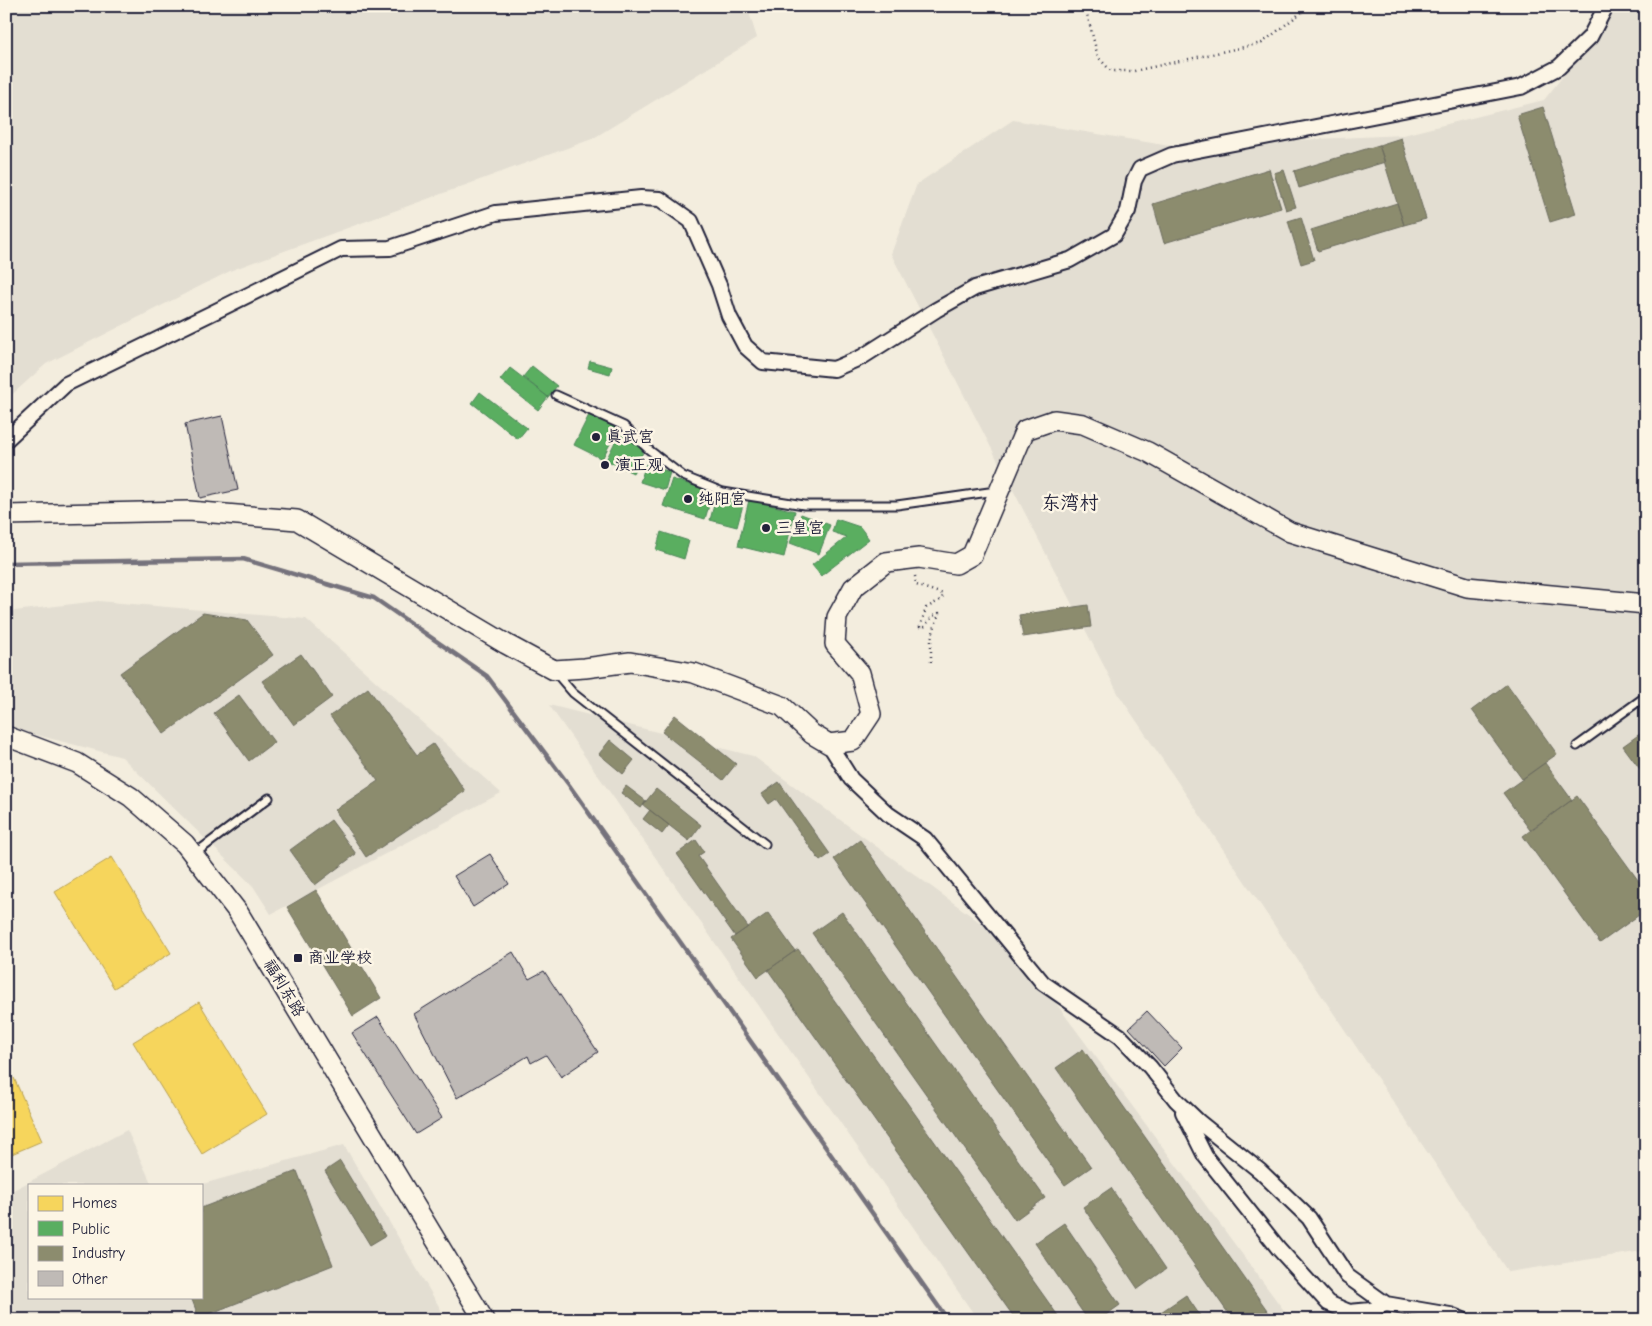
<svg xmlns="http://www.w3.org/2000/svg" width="1652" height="1326" viewBox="0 0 1652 1326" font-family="'Comic Neue','LXGW WenKai TC',sans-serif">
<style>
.built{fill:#e3ded2}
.homes{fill:#f6d55c;stroke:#b69f52}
.public{fill:#5aae61;stroke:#498456}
.industry{fill:#8c8c6e;stroke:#6c6c5f}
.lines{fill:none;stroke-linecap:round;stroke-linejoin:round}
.stream{stroke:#75727b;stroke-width:4.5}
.building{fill:#bfbab6;stroke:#22223b}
.service-casing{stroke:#22223b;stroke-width:11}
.minor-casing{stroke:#22223b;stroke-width:18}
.secondary-casing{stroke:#22223b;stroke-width:22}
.path{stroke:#22223b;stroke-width:2.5;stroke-dasharray:1 4;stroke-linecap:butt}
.service{stroke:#fcf5e5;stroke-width:7}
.minor{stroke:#fcf5e5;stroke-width:14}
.secondary{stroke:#fcf5e5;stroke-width:19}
.poi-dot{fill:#22223b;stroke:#fcf5e5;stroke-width:2}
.labels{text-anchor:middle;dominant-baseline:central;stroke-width:5;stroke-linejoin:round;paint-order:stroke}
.poi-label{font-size:16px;fill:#22223b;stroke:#fcf5e5;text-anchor:start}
.street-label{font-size:16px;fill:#22223b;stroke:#fcf5e5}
.quarter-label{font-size:19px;fill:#22223b;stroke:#fcf5e5}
</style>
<rect width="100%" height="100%" fill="#f3edde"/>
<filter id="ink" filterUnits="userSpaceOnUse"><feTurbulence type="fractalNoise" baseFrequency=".02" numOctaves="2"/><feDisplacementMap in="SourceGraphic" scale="10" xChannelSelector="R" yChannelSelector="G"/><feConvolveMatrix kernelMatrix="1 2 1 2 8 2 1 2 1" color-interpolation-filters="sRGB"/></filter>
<g filter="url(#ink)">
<path class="built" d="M6,6H747L757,38L592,139L232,270L46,364L6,400Z
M1619,6H1646V1248L1642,1251L1508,1272L1119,695L891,254L917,184L1013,120L1170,146L1403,135L1544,100Z
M98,601L306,619L501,793L271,914L253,886L122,757L6,727V612Z
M549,705L753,756L1015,948L1291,1320H978Z
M127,1130L152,1185H29V1297H201V1185H199L344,1145L447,1320H6V1194Z"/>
<path class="homes" d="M112,857L171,953L114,988L55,892Z
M199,1002L267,1114L202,1154L133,1042Z
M14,1078L42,1141L7,1156L6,1082Z"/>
<path class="public" d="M590,361L612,367L610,374L588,368Z
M532,366L557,386L548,397L523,377Z
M510,368L548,397L538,410L500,380Z
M480,392L527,428L518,439L472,403Z
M589,415L618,429L602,459L574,445Z
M619,434L645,448L633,473L606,460Z
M646,464L670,472L665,490L640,482Z
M672,479L713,492L705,519L663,506Z
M717,494L744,501L737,527L710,520Z
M749,500L795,511L784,557L738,546Z
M801,514L830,525L819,554L790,543Z
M836,519L860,527L869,539L821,576L812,565L847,537L832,532Z
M661,532L689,541L684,559L656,550Z"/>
<path class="industry" d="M1543,107L1576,214L1550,222L1517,115Z
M1401,138L1426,219L1404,225L1379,145Z
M1379,145L1385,162L1299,188L1294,171Z
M1269,169L1281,208L1164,243L1153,204Z
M1284,170L1296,207L1286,210L1274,173Z
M1397,203L1404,225L1318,251L1311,230Z
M1301,217L1314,260L1301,264L1288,221Z
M1088,605L1091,627L1023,637L1019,615Z
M203,613L247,620L273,655L164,734L120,673Z
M301,654L332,697L294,725L262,681Z
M1507,684L1557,754L1522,779L1472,710Z
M368,688L417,755L433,744L465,791L366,857L335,810L378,781L330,716Z
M239,695L274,742L249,761L214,713Z
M675,715L736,764L723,780L662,732Z
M1644,731L1646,733V777L1623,746Z
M610,740L634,760L623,774L599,754Z
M1545,763L1572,800L1530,830L1503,793Z
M779,782L830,854L820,861L776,799L769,804L762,794Z
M626,786L646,801L641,808L621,793Z
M656,789L701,825L689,841L643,805Z
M1577,796L1646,891V910L1600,943L1523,836Z
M650,810L669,825L662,834L643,819Z
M331,820L356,854L315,885L290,850Z
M696,840L704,852L698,856L748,927L735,936L677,854Z
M860,840L1091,1167L1065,1185L834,859Z
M316,890L381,998L353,1016L287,907Z
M842,912L1045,1198L1015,1220L812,933Z
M768,913L795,951L758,977L731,939Z
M798,949L1061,1320H1016L768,970Z
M1083,1049L1274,1320H1233L1056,1068Z
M340,1161L385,1236L370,1245L325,1171Z
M297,1171L333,1265L199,1318L191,1297H201V1208Z
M1111,1188L1166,1269L1138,1289L1083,1207Z
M1064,1223L1120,1305L1099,1320H1088L1035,1243Z
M1186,1295L1203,1320H1161L1158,1314Z"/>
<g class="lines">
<path class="stream" d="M6,563L243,559L374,598L487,676L569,785L948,1320"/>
</g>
<path class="building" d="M222,416L238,490L200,498L185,424Z
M490,854L509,884L473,907L454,876Z
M513,952L529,979L544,971L598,1052L561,1077L546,1055L531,1063L528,1056L457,1098L414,1014Z
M1147,1011L1182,1048L1164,1066L1129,1028Z
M378,1017L442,1118L416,1134L352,1033Z"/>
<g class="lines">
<g class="service-casing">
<path id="service" d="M556,395L624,426L648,449L683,476L723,492L804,505H897L996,491
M555,672L573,693L765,844
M1577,746L1646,696
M193,855L269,798"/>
</g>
<g class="minor-casing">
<path id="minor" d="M6,440L66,384L216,311L341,249L390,248L496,213L641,198L660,199L691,221L719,285L729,316L745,346L763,362L834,369L862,357L936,310L975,288L1070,260L1114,235L1128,211L1134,181L1140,169L1172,155L1521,87L1559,67L1590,37L1606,6
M829,744L851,779L888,814L925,839L1043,983L1120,1036L1150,1067L1176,1100L1199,1122L1260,1171L1309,1218L1347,1276L1386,1304L1450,1315L1463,1320
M1183,1112L1205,1156L1279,1249L1328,1303L1349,1312L1371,1310L1386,1304"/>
</g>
<g class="secondary-casing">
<path id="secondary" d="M6,515L189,511L297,520L506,644L554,670L585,668L630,662L694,673L782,706L812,734L829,744L853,741L871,714L860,673L835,644L837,617L853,588L886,562L919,558L956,564L972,555L1025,430L1054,420L1083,424L1148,452L1290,532L1467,587L1646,604
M6,736L77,763L131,797L185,844L238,912L484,1320"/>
</g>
<path class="path" d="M1085,6L1098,57L1111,71H1134L1262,43L1302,12L1307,6
M915,576L916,585L943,594L942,599L926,608L920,627H924L933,616L939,613L931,639V664"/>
<use href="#service" class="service"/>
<use href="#minor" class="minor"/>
<use href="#secondary" class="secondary"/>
</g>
</g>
<g class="poi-dot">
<circle cx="596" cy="437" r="5"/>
<circle cx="605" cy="465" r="5"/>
<circle cx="688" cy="499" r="5"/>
<circle cx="766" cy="528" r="5"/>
<rect x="293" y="953" width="10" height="10" rx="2.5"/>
</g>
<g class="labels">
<g class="poi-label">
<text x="606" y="437">真武宫</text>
<text x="615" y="465">演正观</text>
<text x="698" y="499">纯阳宫</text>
<text x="776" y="528">三皇宫</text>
<text x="308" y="958">商业学校</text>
</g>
<g class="street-label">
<text transform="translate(284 988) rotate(59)">福利东路</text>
</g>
<g class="quarter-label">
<text x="1070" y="503">东湾村</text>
</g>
</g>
<rect width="1652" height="1326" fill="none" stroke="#fcf5e5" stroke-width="25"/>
<rect x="12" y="12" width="1627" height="1301" fill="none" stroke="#22223b" stroke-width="2" filter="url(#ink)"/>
<rect x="28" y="1184" width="175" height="115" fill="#fcf5e5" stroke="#a5a1a1"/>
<rect x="38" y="1196" width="25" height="15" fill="#f6d55c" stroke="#a5a1a1"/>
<text x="72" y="1208" font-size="15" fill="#22223b">Homes</text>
<rect x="38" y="1221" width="25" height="15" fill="#5aae61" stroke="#a5a1a1"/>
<text x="72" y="1234" font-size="15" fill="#22223b">Public</text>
<rect x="38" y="1246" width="25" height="15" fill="#8c8c6e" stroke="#a5a1a1"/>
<text x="72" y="1258" font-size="15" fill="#22223b">Industry</text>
<rect x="38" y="1271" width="25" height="15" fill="#bfbab6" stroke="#a5a1a1"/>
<text x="72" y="1284" font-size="15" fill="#22223b">Other</text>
</svg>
